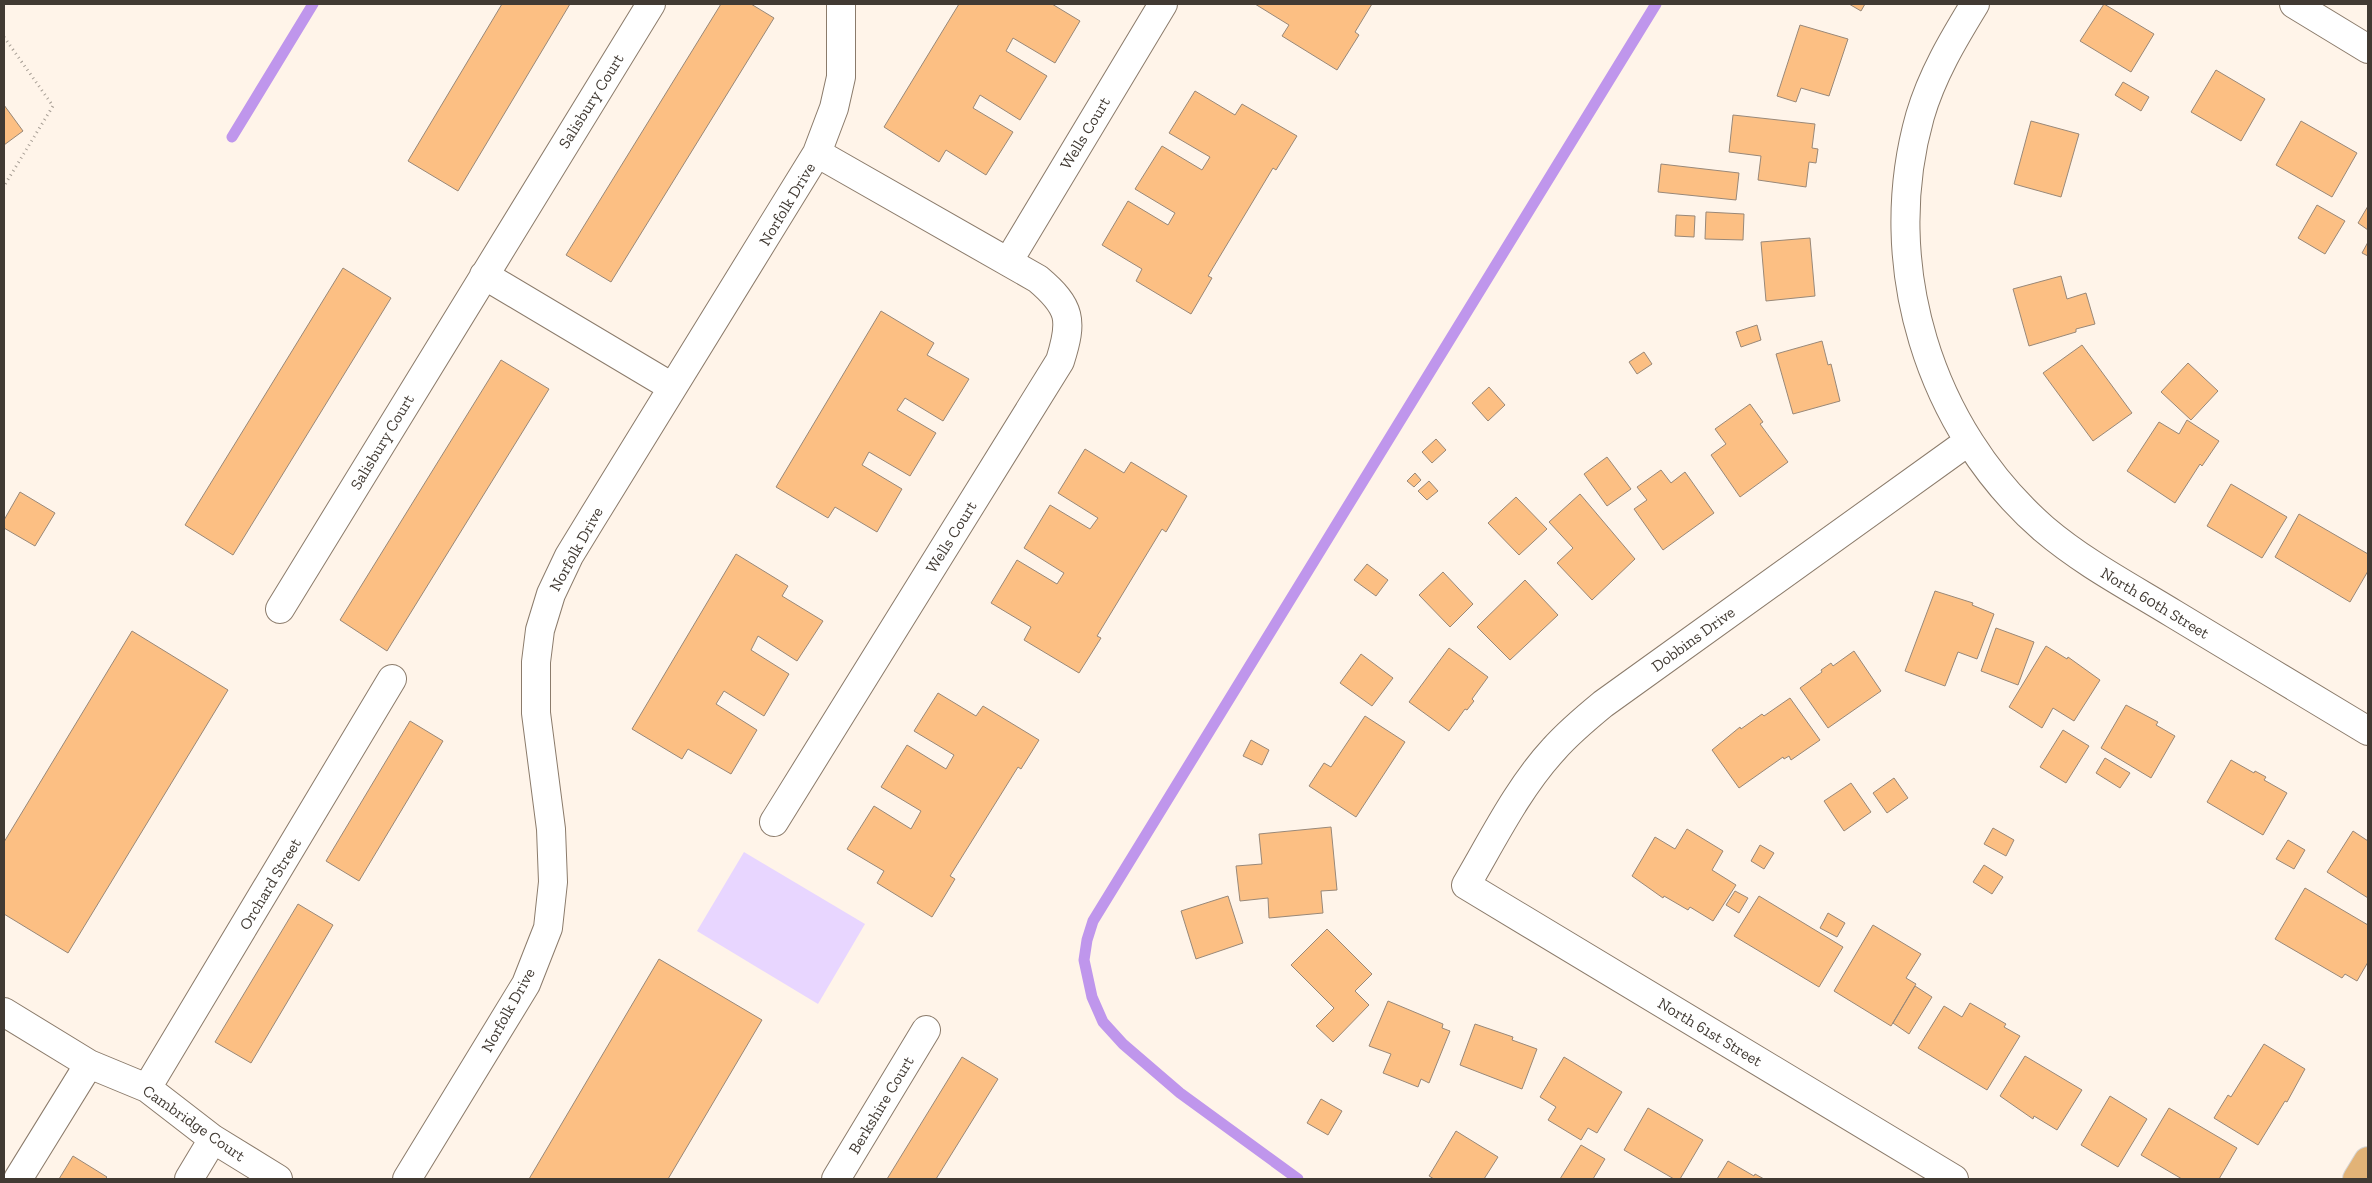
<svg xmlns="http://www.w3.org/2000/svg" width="2372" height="1183" viewBox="0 0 2372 1183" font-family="'Zilla Slab',serif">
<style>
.park{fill:#e8d6ff}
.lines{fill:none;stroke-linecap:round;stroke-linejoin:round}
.stream{stroke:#bf96ec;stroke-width:11}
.building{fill:#fcbf83;stroke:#998878}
.minor-casing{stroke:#8b7b6b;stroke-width:30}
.major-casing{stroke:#d5d4d2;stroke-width:30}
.path{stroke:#a69d94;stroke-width:3;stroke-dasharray:1 4;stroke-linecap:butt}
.minor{stroke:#fff;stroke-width:28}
.major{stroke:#e2b377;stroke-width:28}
.labels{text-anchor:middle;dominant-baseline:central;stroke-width:5;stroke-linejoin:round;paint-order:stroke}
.street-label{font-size:16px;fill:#413a33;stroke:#fff}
</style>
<rect width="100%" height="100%" fill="#fff4e9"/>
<path class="park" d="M744,852L865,924L818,1004L697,931Z"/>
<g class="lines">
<path class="stream" d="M232,137L313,4
M1298,1179L1180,1093L1123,1044L1103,1022L1092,997L1084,960L1087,940L1093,921L1656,4"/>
</g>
<path class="building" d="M502,4H570L458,191L408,161Z
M721,4H751L774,18L611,282L566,255Z
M959,4H1052L1080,21L1055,63L1013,38L1006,51L1047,76L1020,120L980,95L973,108L1013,132L986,175L946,150L939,162L884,127Z
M1255,4H1372L1355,32L1359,35L1337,70L1282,36L1289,25Z
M1849,4H1865L1861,11Z
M2104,4L2154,34L2131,72L2080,41Z
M1800,25L1848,39L1829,96L1801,88L1796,102L1777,96Z
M2216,70L2265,99L2241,141L2191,112Z
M2123,82L2149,97L2141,111L2115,95Z
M1195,91L1235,115L1242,104L1297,136L1276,170L1273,168L1208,276L1212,278L1191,314L1136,281L1142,269L1102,245L1128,201L1168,225L1175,213L1135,189L1162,146L1202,170L1210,157L1169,133Z
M4,105L23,131L4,145Z
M1733,115L1815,124L1812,148L1818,149L1816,163L1809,162L1806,187L1758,180L1761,156L1729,152Z
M2031,121L2079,134L2061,197L2014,184Z
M2301,121L2357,153L2332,197L2276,165Z
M1661,164L1739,173L1736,200L1658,192Z
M2317,205L2345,221L2325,254L2298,238Z
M2368,206V230L2358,223Z
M1706,212L1744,214L1743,240L1705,239Z
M1676,215L1695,216L1694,237L1675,236Z
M1810,238L1815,296L1766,301L1761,242Z
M2368,242V256L2362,253Z
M343,268L391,298L233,555L185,525Z
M2061,276L2067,299L2086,293L2095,324L2076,329V332L2029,346L2013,289Z
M881,311L934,343L927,355L969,379L943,421L905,398L897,410L936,433L910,476L869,452L862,465L902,489L877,532L835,507L828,518L776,487Z
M1757,325L1761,340L1741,347L1736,332Z
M1822,341L1828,365L1831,364L1840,401L1793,414L1776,354Z
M2082,345L2132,413L2093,441L2043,373Z
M1644,352L1652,364L1637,374L1629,362Z
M501,360L549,389L387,651L340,620Z
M2188,363L2218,391L2191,420L2161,392Z
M1489,387L1505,405L1488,421L1472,403Z
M1750,404L1763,422L1760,424L1788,462L1740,497L1711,455L1726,444L1715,429Z
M2187,420L2219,441L2202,466L2200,464L2175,503L2127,471L2159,422L2179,434Z
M1436,439L1446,450L1432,463L1422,452Z
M1085,449L1124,473L1131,462L1187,496L1166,532L1162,529L1097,636L1101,638L1079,673L1024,640L1031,627L991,603L1017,560L1057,584L1064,573L1024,548L1050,505L1090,529L1098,518L1058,493Z
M1607,457L1631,489L1607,506L1584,474Z
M1661,470L1671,483L1685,472L1714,513L1663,550L1634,509L1647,500L1637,487Z
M1415,473L1421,480L1414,487L1407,481Z
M1429,481L1438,491L1427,500L1418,491Z
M2231,484L2287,517L2262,558L2207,526Z
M20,492L55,513L35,546L4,528V520Z
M1580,494L1635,559L1592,600L1557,563L1573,548L1549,522Z
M1516,497L1547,529L1519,555L1488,523Z
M2299,514L2368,554V571L2350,602L2275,557Z
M736,554L788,586L782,596L823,621L797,661L758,636L751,650L789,674L764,716L724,691L716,704L757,730L731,774L688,749L682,759L632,729Z
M1367,564L1388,580L1376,596L1354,580Z
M1443,572L1473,604L1450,627L1419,595Z
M1525,580L1558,615L1510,660L1477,627Z
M1935,591L1973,603L1972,605L1994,614L1977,659L1958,652L1945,686L1905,671Z
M1996,628L2034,642L2018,685L1981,671Z
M132,631L228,690L68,953L4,914V842Z
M2046,646L2067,659L2068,657L2100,680L2074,721L2053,708L2042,728L2009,707Z
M1449,648L1488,677L1472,699L1474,701L1467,710L1465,709L1449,731L1409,702Z
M1854,651L1881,691L1828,728L1800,688L1822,672L1821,670L1831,663L1833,666Z
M1361,654L1393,678L1372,706L1340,683Z
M938,693L976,716L983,706L1039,740L1021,769L1018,767L950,876L955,879L932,917L877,883L884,871L847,849L874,806L911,829L921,811L881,787L907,745L946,769L954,755L914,731Z
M1790,698L1820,740L1791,760L1789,756L1784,759L1783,757L1739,788L1712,750L1740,727L1741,729L1762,714L1764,716Z
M2126,705L2158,722L2156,725L2175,736L2151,778L2101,748Z
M1365,716L1405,742L1356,817L1309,786L1324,763L1331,767Z
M410,721L443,741L359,881L326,861Z
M2063,730L2089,746L2066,783L2040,767Z
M1251,740L1269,750L1262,765L1243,756Z
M2105,758L2130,773L2120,788L2096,773Z
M2231,760L2254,773L2255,771L2266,777L2264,780L2287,793L2263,835L2207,802Z
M1894,778L1908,798L1887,813L1873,793Z
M1851,783L1871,812L1844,831L1824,801Z
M1331,827L1337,890L1321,891L1323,913L1269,918L1268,898L1240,901L1236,866L1262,864L1259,834Z
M1993,828L2014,840L2006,856L1984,844Z
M1687,829L1723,851L1712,870L1736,885L1713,921L1690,907L1688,910L1664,896L1663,898L1632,876L1655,837L1675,849Z
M2353,831L2368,841V898L2327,872Z
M2288,840L2305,850L2294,869L2276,859Z
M1760,845L1774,853L1764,869L1751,861Z
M1984,865L2003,877L1992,894L1973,882Z
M2305,888L2368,925V962L2357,981L2345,974L2342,978L2275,939Z
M1735,891L1748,898L1739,913L1726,905Z
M1228,896L1243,943L1196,959L1181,911Z
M1759,896L1843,947L1819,987L1734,936Z
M298,904L333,925L251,1063L215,1042Z
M1828,913L1845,923L1837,937L1820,928Z
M1873,925L1921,954L1906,978L1916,984L1891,1026L1834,991Z
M1327,929L1372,974L1355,991L1369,1005L1333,1042L1316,1026L1334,1008L1291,965Z
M659,959L762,1020L668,1179H529Z
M1915,986L1932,997L1909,1034L1893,1023Z
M1388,1001L1443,1024L1442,1028L1450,1031L1429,1083L1421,1079L1418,1087L1383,1073L1391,1054L1369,1046Z
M1970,1003L2006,1024L2004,1027L2020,1036L1987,1090L1918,1048L1944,1006L1962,1017Z
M1475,1024L1513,1037L1512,1040L1537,1049L1522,1089L1460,1065Z
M2264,1044L2305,1069L2287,1102L2285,1101L2258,1145L2214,1118L2228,1095L2231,1097Z
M2025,1056L2082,1090L2057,1130L2034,1116L2033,1119L2000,1096Z
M962,1057L998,1079L936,1179H887Z
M1564,1057L1622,1092L1597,1133L1588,1128L1581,1140L1548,1120L1556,1107L1540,1097Z
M2110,1096L2147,1119L2118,1167L2081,1145Z
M1321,1099L1342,1111L1328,1135L1307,1123Z
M1648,1108L1703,1140L1680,1179H1674L1624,1150Z
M2169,1108L2237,1148L2219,1179H2182L2141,1155Z
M1456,1131L1498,1157L1484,1179H1434L1429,1176Z
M1581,1145L1605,1159L1593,1179H1560Z
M73,1156L107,1177L105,1179H59Z
M1728,1161L1754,1176L1755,1174L1764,1179H1717Z"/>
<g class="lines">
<g class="minor-casing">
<path id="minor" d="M1975,4C1953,40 1932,75 1920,116C1878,264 1929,429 2044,529C2084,563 2130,587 2174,614C2239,653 2303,692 2368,731
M2294,4L2368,49
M1008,262L1163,4
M484,275L672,387
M280,609L651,4
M774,822L1060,361C1073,320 1071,307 1038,279L817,153
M4,1012L89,1064L147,1088L213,1139L278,1179
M147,1088L392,679
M18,1179L89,1064
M189,1179L213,1139
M407,1179L526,984L548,928L553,882L551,829L536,713V662L540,630L551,594L569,556L591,520L817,153L834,108L841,77V4
M836,1179L926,1030
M1954,1179L1466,885C1493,839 1518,788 1554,749C1569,732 1586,718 1603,704L1969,441"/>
</g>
<g class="major-casing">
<path id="major" d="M2357,1179L2368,1161"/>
</g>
<path class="path" d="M4,37L53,106L4,186"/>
<use href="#minor" class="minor"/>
<use href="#major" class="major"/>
</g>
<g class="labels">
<g class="street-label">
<text transform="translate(591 101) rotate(-58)">Salisbury Court</text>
<text transform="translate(1085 133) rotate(-59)">Wells Court</text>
<text transform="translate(787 204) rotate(-59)">Norfolk Drive</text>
<text transform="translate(382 442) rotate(-59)">Salisbury Court</text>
<text transform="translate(951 537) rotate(-58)">Wells Court</text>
<text transform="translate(576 549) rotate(-61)">Norfolk Drive</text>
<text transform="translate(2155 603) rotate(31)">North 60th Street</text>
<text transform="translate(1693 639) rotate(-36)">Dobbins Drive</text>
<text transform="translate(270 884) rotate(-59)">Orchard Street</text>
<text transform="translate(508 1010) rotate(-61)">Norfolk Drive</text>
<text transform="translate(1710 1032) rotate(31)">North 61st Street</text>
<text transform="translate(881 1105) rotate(-59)">Berkshire Court</text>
<text transform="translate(194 1123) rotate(35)">Cambridge Court</text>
</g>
</g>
<rect width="2372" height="1183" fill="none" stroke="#413a33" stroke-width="10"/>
</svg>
